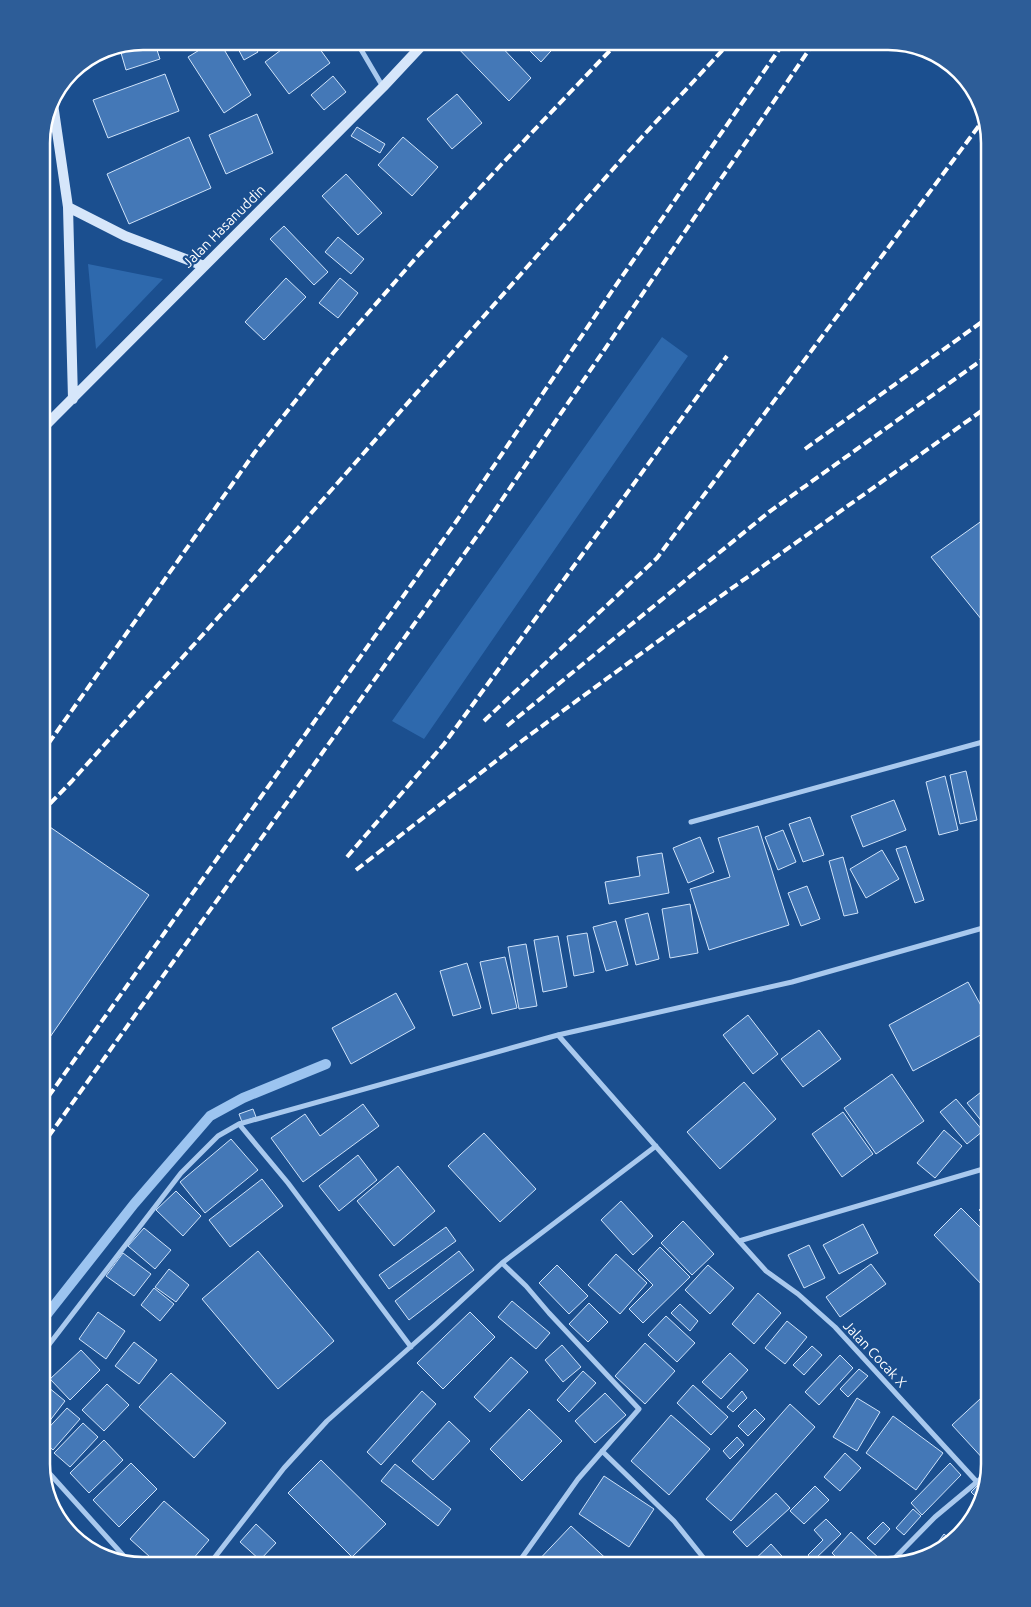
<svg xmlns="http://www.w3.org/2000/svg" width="1031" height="1607" viewBox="0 0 1031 1607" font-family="Ubuntu,sans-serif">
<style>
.green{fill:#2e69ad}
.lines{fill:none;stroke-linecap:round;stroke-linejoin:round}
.stream{stroke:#9cc4f0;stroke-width:10}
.building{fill:#4478b7;stroke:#cfe3fa}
.street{stroke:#a9c9ee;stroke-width:5}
.secondary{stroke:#d6e6fa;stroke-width:10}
.rail{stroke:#fff;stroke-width:4;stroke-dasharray:9 4;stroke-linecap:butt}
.labels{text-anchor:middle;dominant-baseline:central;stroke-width:4.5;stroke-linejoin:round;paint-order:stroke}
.street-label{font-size:14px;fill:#fff;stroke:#1b4f8f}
.rim{fill:none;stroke:#fff;stroke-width:2.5}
</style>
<rect width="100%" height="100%" fill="#1b4f8f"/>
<path class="green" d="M88,264L163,279L96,349Z
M662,337L688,356L424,739L392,721Z"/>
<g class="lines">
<path class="stream" d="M41,1322L134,1204L210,1116L243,1098L326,1064"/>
</g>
<path class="building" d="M143,41H154L160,59L126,70L119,46Z
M214,41H219L251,95L224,113L188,57Z
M234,41H251L258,52L244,60Z
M293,41H314L330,63L289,94L265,62Z
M451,41H496L531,78L509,101Z
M520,41H559V42L541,62Z
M165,74L179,111L108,138L93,100Z
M333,76L346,92L324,110L311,95Z
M457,94L482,123L452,149L427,119Z
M257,114L273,153L226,174L209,135Z
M357,127L385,144L380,153L351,136Z
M189,137L211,188L129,224L107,174Z
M403,137L438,167L412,196L378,165Z
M346,174L382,213L358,235L322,196Z
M284,226L328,272L314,285L270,239Z
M338,237L364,259L351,274L325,252Z
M286,278L306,297L264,340L245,322Z
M340,278L358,293L338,318L319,303Z
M990,515V630L931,557Z
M966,771L977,820L960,824L950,775Z
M945,776L958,830L939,835L926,782Z
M894,800L906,830L863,847L851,816Z
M810,817L824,855L803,862L789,824Z
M47,825L149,895L41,1050V834Z
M758,826L789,925L709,950L690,889L730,877L718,838Z
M783,830L796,862L778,870L765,837Z
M700,837L714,872L688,883L673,848Z
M906,846L924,900L915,903L896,849Z
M882,850L899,879L866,898L850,869Z
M662,853L669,893L609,904L605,882L640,876L637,857Z
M843,857L858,913L844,916L829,861Z
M807,886L820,919L801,926L788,893Z
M690,904L698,953L670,958L662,909Z
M648,913L659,959L636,965L625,919Z
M616,921L628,965L606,971L593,927Z
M587,933L594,972L574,976L567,936Z
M558,936L567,987L543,992L534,940Z
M526,944L537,1006L519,1009L508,947Z
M505,957L517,1008L492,1014L480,962Z
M467,963L481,1008L453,1016L440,971Z
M990,975V992L982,980Z
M968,982L990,1022V1030L913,1071L889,1025Z
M396,993L415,1028L351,1064L332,1028Z
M748,1015L778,1054L753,1074L723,1035Z
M819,1030L841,1059L803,1087L781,1059Z
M892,1074L924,1121L876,1154L844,1108Z
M744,1082L776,1119L720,1169L687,1132Z
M990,1085V1125L987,1128L967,1103Z
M956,1099L983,1131L967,1144L940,1112Z
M363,1104L379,1126L303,1182L271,1138L305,1114L320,1136Z
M253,1109L256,1117L242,1122L239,1114Z
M843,1112L873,1154L842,1177L812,1134Z
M944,1130L962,1146L935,1178L917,1163Z
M484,1133L536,1189L500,1222L448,1166Z
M231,1139L258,1170L205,1213L180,1182Z
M358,1155L377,1180L339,1211L319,1186Z
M398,1166L435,1211L394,1246L357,1201Z
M262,1179L283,1206L230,1247L209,1220Z
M176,1191L201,1216L183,1236L156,1210Z
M990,1199V1221L979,1210Z
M621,1201L653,1236L633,1255L601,1220Z
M961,1208L990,1237V1284L985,1288L934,1235Z
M683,1221L714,1254L692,1275L661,1243Z
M863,1224L878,1253L839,1274L823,1245Z
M446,1227L456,1241L389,1289L379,1275Z
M144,1228L171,1250L155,1269L128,1246Z
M809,1245L825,1278L804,1288L788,1255Z
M660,1247L690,1277L643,1323L629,1309L653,1285L638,1270Z
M258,1251L334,1341L278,1389L202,1299Z
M459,1251L474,1270L409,1320L395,1301Z
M123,1253L151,1274L134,1296L106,1276Z
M616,1254L647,1283L620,1314L588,1285Z
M871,1264L886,1284L840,1317L826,1297Z
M557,1265L588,1296L569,1314L539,1283Z
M708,1265L734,1288L710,1314L685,1290Z
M169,1269L189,1285L176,1302L155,1287Z
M154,1288L174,1304L160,1321L141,1305Z
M758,1293L781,1313L754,1344L732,1324Z
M512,1301L550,1333L536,1349L498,1317Z
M589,1303L608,1322L588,1342L569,1324Z
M680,1304L698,1321L690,1331L671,1313Z
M98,1312L125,1331L106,1359L79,1339Z
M470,1312L495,1337L443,1389L417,1363Z
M666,1316L695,1343L677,1362L648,1335Z
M787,1321L807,1337L785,1364L765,1348Z
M134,1342L157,1360L139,1384L115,1366Z
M645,1343L675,1371L645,1404L615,1376Z
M562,1345L581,1367L563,1382L545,1360Z
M812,1346L822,1355L804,1375L793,1365Z
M81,1350L100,1370L70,1400L50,1379Z
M730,1353L748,1370L721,1399L702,1382Z
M840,1355L853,1368L819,1405L805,1392Z
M511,1357L528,1372L490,1412L474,1397Z
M859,1369L868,1376L848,1397L840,1389Z
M583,1371L596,1383L569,1412L557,1400Z
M171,1373L226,1423L194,1458L139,1407Z
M107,1384L129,1405L104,1431L82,1410Z
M693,1385L728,1417L711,1435L677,1403Z
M48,1387L65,1401L45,1427L41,1424V1395Z
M422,1391L436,1404L381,1465L367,1452Z
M742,1391L747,1398L733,1412L727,1407Z
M605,1393L626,1415L595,1443L575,1421Z
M857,1398L880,1412L857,1451L833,1437Z
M980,1399L990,1410V1459L986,1462L952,1425Z
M790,1404L815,1427L731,1521L706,1499Z
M67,1408L80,1419L53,1450L41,1439V1436Z
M529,1409L562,1441L522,1481L490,1449Z
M755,1409L765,1419L748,1436L738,1426Z
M671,1415L710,1449L669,1495L631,1461Z
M893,1416L943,1453L916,1490L866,1453Z
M449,1421L470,1441L433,1480L412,1461Z
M83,1423L98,1437L70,1467L54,1453Z
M737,1437L744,1445L730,1459L723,1451Z
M104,1440L123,1460L89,1493L70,1473Z
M845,1453L861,1468L840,1491L824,1477Z
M321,1460L386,1524L352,1557L288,1493Z
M131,1463L157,1489L119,1527L93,1500Z
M950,1463L961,1475L922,1515L911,1503Z
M395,1464L451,1509L438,1526L381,1481Z
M604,1476L654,1509L629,1547L579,1514Z
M979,1484L983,1488L976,1497L971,1492Z
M815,1486L829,1500L804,1524L790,1511Z
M776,1493L790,1508L747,1547L733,1532Z
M164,1501L209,1540L187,1566H160L130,1539Z
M913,1509L921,1516L904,1535L896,1528Z
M826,1519L841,1534L813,1561L808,1555L823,1540L814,1530Z
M883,1522L890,1529L875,1545L867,1538Z
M256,1524L276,1543L260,1560L240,1542Z
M571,1526L614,1566H533Z
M851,1532L882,1561L877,1566H845L832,1553Z
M944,1534L951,1540L933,1555L927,1557Z
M771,1544L791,1566H748Z
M832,1556L841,1566H822Z"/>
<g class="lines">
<path class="street" d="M356,41L383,87
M691,822L990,740
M558,1035L739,1241L990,1167
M239,1124L288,1183L411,1347
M739,1241L766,1271L798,1294L835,1327L977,1482L987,1473
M502,1263L526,1286L549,1313L639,1409L578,1479L516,1566
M41,1355L181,1173L218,1136L239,1124L558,1035L792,982L990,926
M602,1451L674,1521L710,1566
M41,1464L131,1564
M208,1566L284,1468L327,1421L434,1326L502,1263L656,1146
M887,1566L935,1517L977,1482"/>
<path class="secondary" d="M52,97L68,207L73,399
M68,207L125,236L204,266
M41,430L383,87L426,41"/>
<path class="rail" d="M805,449L990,316
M484,721L657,558L984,119
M507,726L769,512L990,354
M41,754L255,452L334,352L415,259L499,167L619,41
M41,813L72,781L291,536L628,152L731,41
M347,857L444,744L727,356
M356,870L523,740L687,620L990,405
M41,1107L458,519L612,291L785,41
M41,1147L482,529L815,41"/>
</g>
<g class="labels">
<g class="street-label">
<text transform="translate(224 226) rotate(-45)">Jalan Hasanuddin</text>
<text transform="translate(875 1354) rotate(47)">Jalan Cocak X</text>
</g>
</g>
<path d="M0 0H1031V1607H0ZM143 50H888A93 93 0 0 1 981 143V1464A93 93 0 0 1 888 1557H143A93 93 0 0 1 50 1464V143A93 93 0 0 1 143 50Z" fill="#2d5d98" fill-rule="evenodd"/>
<path class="rim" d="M143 50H888A93 93 0 0 1 981 143V1464A93 93 0 0 1 888 1557H143A93 93 0 0 1 50 1464V143A93 93 0 0 1 143 50Z"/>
</svg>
